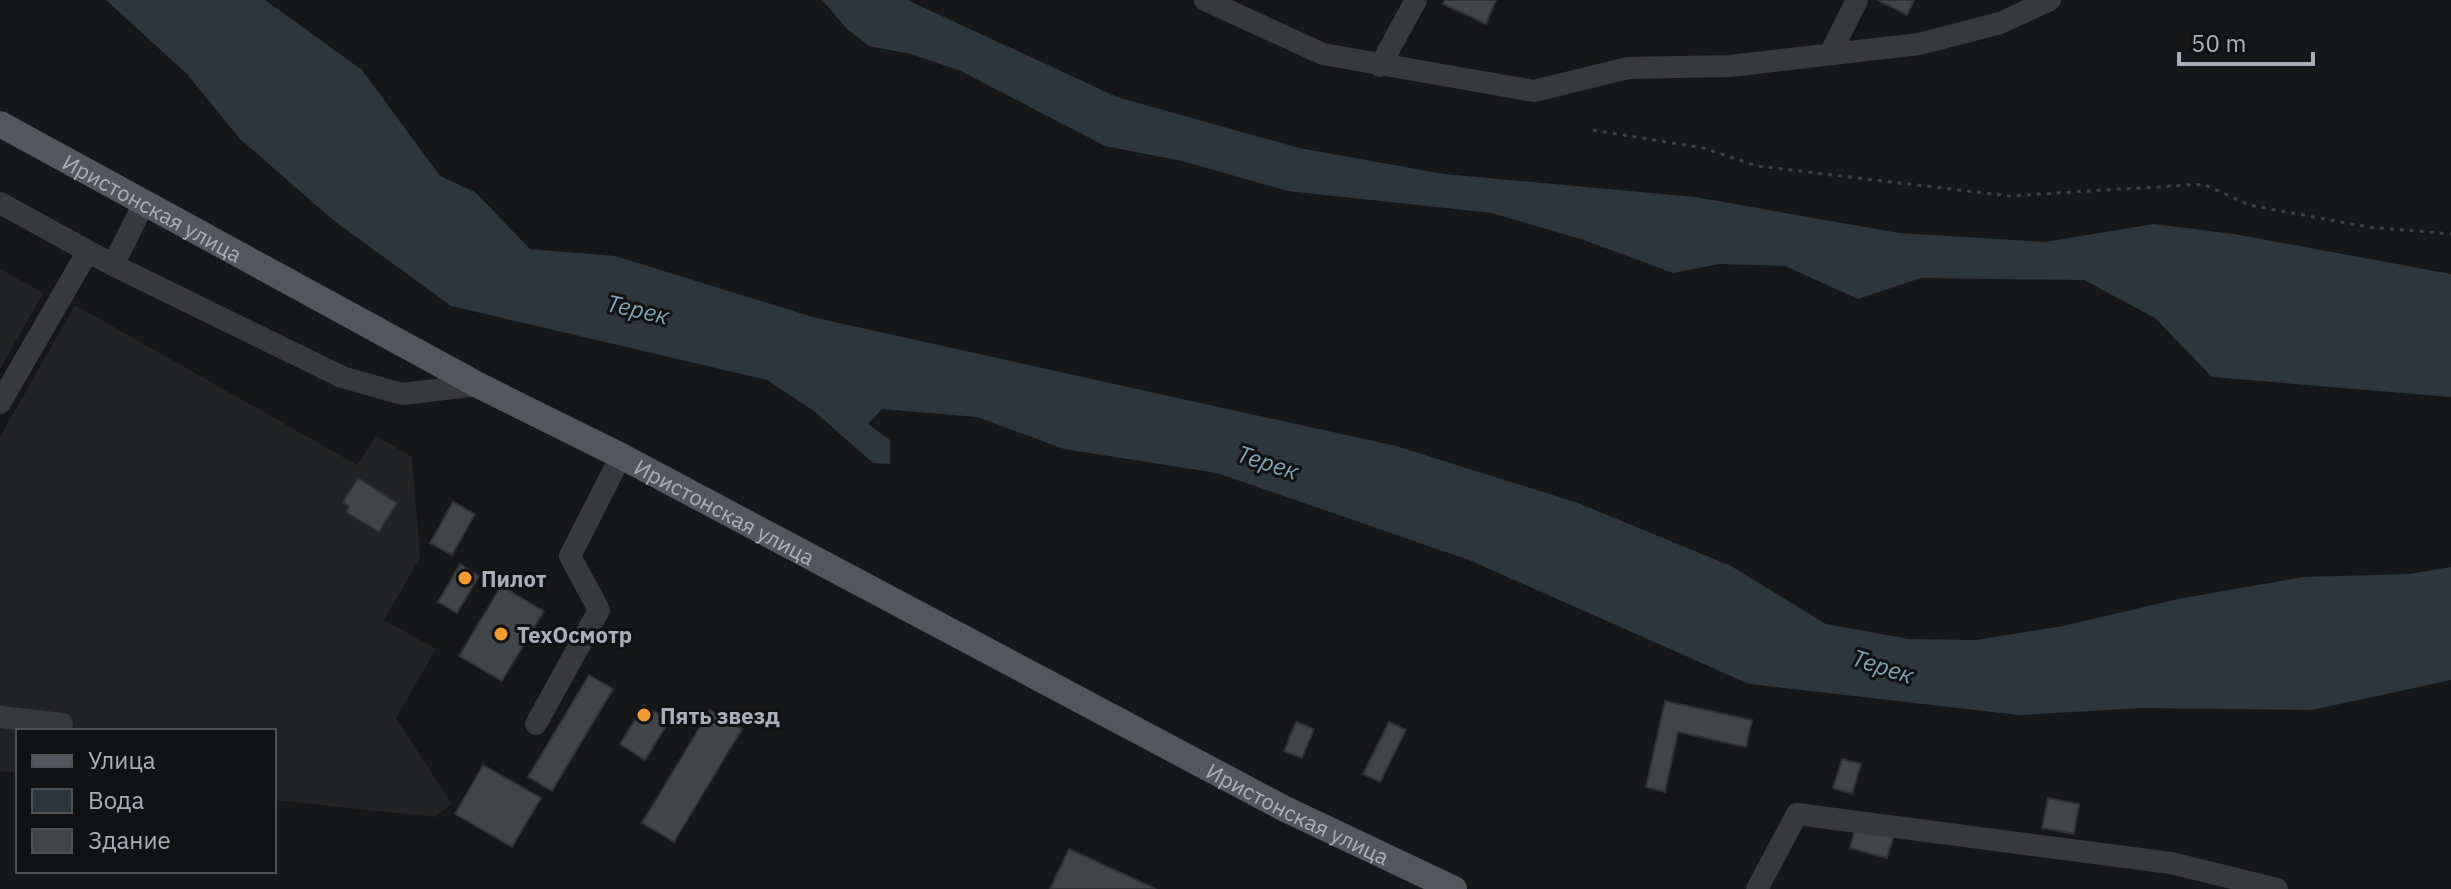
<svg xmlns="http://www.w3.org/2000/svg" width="2451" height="889" viewBox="0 0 2451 889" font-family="'IBM Plex Sans',sans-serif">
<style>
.built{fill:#222325}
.water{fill:#2c373d}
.building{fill:#424548;stroke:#303134;stroke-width:2}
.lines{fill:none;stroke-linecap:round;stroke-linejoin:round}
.path{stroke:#3d4044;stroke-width:3;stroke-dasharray:4 6;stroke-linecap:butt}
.minor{stroke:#37393d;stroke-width:22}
.major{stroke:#53565d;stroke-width:26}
.poi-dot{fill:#f49a32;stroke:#111213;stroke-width:3}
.labels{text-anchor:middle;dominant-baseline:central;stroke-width:6;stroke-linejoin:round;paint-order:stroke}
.street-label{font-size:22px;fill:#a8afb9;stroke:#111213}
.poi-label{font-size:22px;font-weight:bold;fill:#a8afb9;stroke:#111213;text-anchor:start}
.water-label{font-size:24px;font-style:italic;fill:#7fa2b4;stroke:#111213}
</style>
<rect width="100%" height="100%" fill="#161718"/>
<path class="built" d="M0,269L43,293L0,369Z
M75,305L357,465L376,436L412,457L420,558L384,620L436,649L396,718L452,804L435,817L274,800V731H18V773L0,771V437Z"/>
<path class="water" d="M106,0H265L362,70L440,176L475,192L530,249L615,256L816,318L1396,446L1578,503L1731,566L1826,624L1909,639L1976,640L2063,626L2178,599L2303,577L2409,574L2451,567V680L2312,710L2143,708L2019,715L1749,684L1469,560L1217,473L1064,449L977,417L882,409L868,424L890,440V464L873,463L814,411L767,380L451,306L333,220L239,138L187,74Z
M822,0H907L1117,97L1299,148L1444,174L1695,197L1899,233L2045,242L2154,224L2234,234L2451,274V397L2212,377L2155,318L2084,280L1921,278L1858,299L1785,266L1720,264L1673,273L1584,240L1492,213L1288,191L1182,161L1105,146L961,71L911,54L869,46L847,29Z"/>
<path class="building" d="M1445,0H1496L1486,24L1443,4Z
M1877,0H1914L1907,15Z
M358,478L397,503L379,532L346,512L349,507L343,502Z
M453,502L475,514L452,555L430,543Z
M460,564L479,576L457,613L438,602Z
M501,586L544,611L502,681L459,656Z
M589,675L613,689L552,791L528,777Z
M1665,701L1752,720L1746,747L1678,732L1665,792L1646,787Z
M644,705L669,721L645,760L620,744Z
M710,710L742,729L674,842L642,823Z
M1296,722L1314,729L1302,758L1284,751Z
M1389,722L1406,730L1380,782L1363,774Z
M1842,759L1861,764L1852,794L1833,788Z
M483,765L541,798L512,847L455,814Z
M2048,798L2079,804L2074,834L2042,828Z
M1856,825L1894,835L1887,858L1850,848Z
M1069,849L1156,889H1050Z"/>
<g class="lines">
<path class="path" d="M1593,130L1703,148L1757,166L2010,196L2203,184L2249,205L2368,227L2451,234"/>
<path class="minor" d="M1205,0L1323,54L1534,91L1628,68L1730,66L1919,44L2000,23L2050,0
M1830,54L1857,0
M1380,66L1416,0
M0,203L113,265L342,377L402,394L478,385
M113,265L144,203
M0,403L88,251
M0,717L62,724
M536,724L599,610L570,556L621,456
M1757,889L1797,814L2171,863L2277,889"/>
<path class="major" id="s1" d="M0,124L478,385L621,456L1283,808L1454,889"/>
</g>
<g class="poi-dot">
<circle cx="465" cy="578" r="8"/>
<circle cx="501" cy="634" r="8"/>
<circle cx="644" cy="715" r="8"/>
</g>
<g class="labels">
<g class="street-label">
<text stroke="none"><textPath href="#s1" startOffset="174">Иристонская улица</textPath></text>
<text stroke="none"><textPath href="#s1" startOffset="822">Иристонская улица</textPath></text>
<text stroke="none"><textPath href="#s1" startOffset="1470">Иристонская улица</textPath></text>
</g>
<g class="poi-label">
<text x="481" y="578">Пилот</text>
<text x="517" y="634">ТехОсмотр</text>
<text x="660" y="715">Пять звезд</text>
</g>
<g class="water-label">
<text transform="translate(638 309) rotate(13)">Терек</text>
<text transform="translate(1268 462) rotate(18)">Терек</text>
<text transform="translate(1883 666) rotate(18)">Терек</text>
</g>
</g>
<rect x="16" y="729" width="260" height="144" fill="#111213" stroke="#4d5155" stroke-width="2"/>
<rect x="32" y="755" width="40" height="12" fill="#53565d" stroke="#4d5155" stroke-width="2"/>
<text x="88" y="769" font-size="24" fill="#a8afb9">Улица</text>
<rect x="32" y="789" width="40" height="24" fill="#2c373d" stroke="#4d5155" stroke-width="2"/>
<text x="88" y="809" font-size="24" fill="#a8afb9">Вода</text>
<rect x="32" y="829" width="40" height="24" fill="#424548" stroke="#4d5155" stroke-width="2"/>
<text x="88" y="849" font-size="24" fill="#a8afb9">Здание</text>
<path d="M2179 52v12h134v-12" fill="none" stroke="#a8afb9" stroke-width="4"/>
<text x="2191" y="52" font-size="24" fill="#a8afb9" stroke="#111213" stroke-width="6" paint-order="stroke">50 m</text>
</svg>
